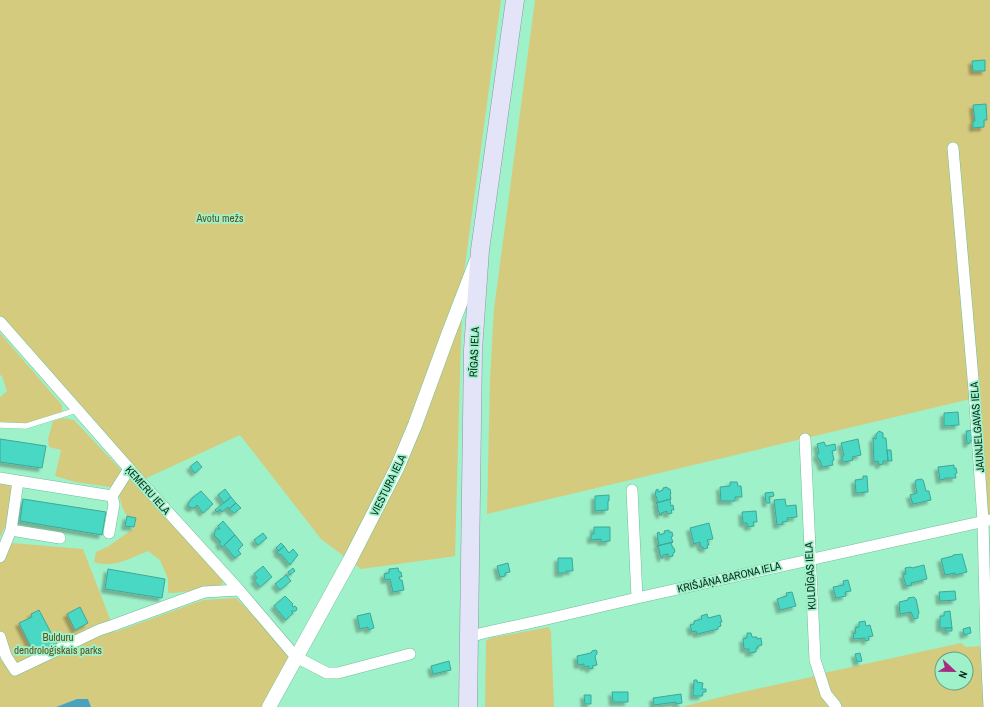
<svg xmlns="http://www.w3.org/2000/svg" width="990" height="707" viewBox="0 0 990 707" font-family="'Archivo Narrow',sans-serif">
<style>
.green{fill:#d4cb7f;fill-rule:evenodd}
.water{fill:#4aa2be}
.building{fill:#48d8c4;stroke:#3ea798;filter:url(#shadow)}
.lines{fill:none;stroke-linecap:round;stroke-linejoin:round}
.service-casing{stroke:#6ebf99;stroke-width:6}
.minor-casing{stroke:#6ebf99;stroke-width:12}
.tertiary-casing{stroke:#6ebf99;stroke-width:15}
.primary-casing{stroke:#8a97a6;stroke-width:19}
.service{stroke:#fff;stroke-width:5.5}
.minor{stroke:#fff;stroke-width:11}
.tertiary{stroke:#fff;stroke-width:14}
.primary{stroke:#e3e4f7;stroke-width:18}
.labels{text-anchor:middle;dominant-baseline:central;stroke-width:3.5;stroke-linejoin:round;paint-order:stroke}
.park-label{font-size:11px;fill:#59521c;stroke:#9ff1c9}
.street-label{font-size:11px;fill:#072a1c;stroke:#9ff1c9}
</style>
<defs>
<filter id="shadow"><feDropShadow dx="-3.5" dy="3.5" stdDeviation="1" flood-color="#0004"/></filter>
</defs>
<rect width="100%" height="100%" fill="#9ff1c9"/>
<path class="green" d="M0,0H501L464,273L461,340L455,556L442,558L361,569L321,539L240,435L140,481L0,322Z
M535,0H990V515H988L979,397L487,514L490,380L494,309Z
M0,333L62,405V414L26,426L0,425V397L7,391L2,376L0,375Z
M64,418L74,420L125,474L224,580L221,586C203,588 186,593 168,593V579L160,560L148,551C131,558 112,569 94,562L96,552L109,546L134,528L136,518L127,516L122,507L119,495L110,487L75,482L55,476L61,450L49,447L48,439L53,421Z
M0,481L13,483L7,523L0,537Z
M0,542L83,549L115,632L203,600L236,598L292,655L261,707H91L88,699H77L56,707H0Z
M549,627L551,632L554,707H485L486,641L490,638Z
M961,643L966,647L983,646L989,707H681L729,695L811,677L824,673ZM942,659H966V683H942Z"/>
<path class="water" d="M77,699H88L91,707H56Z"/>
<path class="building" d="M985,60V71H973L972,61Z
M986,104L987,120H984V127L973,128V121H975L973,105Z
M958,412L959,425L944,426V413Z
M973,430V440L970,441V443L967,444L966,431Z
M879,431L883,433V438H886L888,461H883V464L879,465L878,461L874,462L873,438L876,439V434Z
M0,439L46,446L42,468L0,462Z
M858,439L861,455L852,457L853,460L845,462L842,460V457L844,455L841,443Z
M824,442L826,446L835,444L836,450L832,451L834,460L832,461L833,465L822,467L820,460H819L817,456V454L819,453L817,444Z
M887,450H891L892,461H888Z
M197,461L202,467L195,473L190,467Z
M954,465V468H956L957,473L955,474L956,478H945V479L940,480L938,467Z
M863,476H867L868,492L856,493L855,480L863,479Z
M921,479L923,480L924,483L926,491H929L931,500L913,504L910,495L917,493L915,482L916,480Z
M730,482H737L738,486H741L742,497H735V501H721L720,487L730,486Z
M667,487L668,489H670L671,494H670L671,499L656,503L658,502L656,496H655L656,490L658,489V492L663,490V488Z
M225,489L231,497L224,503L218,495Z
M201,491L213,504L203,513L197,505L194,508H192L189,507L188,504L192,498Z
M773,492L774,496L769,497L770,503H766L765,493Z
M609,495V501H608V510L595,511V496Z
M231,497L236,503L229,509L228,507L222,512L220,509L217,512L215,510Z
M23,499L106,512L102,535L20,521Z
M671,499L670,500L671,506L673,505L674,510H671L672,513L667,514V511L661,513L662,515H660L658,510H657L658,509L657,503H656Z
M785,499L786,506L796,505L797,517L787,518L788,521L782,522L783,524L777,525L774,500Z
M236,503L241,508L234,513L229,509Z
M756,511L757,522H753L754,526L748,527L747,523H743L742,512Z
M127,516L136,518L134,527L125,526Z
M223,521L235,535L222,547L219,543L221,542L215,536L214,533L216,529H220L218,526Z
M709,523L713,539L707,540L709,545H707L708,548L703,549V547H701L700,542L694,544L690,528Z
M594,527H610V541L601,542V539L591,540V534H594Z
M669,530V532H672L673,536L671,537L673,542L657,546L659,545L658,539H657L658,538L657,533L659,532L660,535L665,533L664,531Z
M263,533L267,538L258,545L254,540Z
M235,535L243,545L238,550L241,554L235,558L224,545Z
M673,542L671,543L673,548H674L675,552L673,553V556L669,557L668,554L663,555V558H661L660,553H659L660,552L658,546H657Z
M281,543L284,546L279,551L276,548Z
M284,546L289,553L293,549L298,555L290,565L281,554L280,555L277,552Z
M962,554L967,572L955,575V573L945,575L941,559L953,556V555Z
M558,558H572L573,571H566V573H558Z
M508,563L510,572L505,573V576L500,577L497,566Z
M924,565L927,579L911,583L912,585L906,586L903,575L906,574L905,568L911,567L912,568Z
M263,566L272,577L260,587L254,580L257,578L254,574Z
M293,568L295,571L290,575L288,572Z
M398,568L399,572H401L402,577H399L400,580H402L404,590L393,592L390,579L385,580L384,574L389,573V569Z
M108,569L165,579L162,598L105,589Z
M286,575L291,581L280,590L275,584Z
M848,580L851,591L845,592L846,596L836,598L833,587L844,585L843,581Z
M955,591L956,600L940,601L939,592Z
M792,592L796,606L780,610L777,599L787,596L786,593Z
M285,596L293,604L292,605L293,607L295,606L297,608L296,611H291L293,613L286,620L274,606Z
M914,597L916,599L919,613L918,615V618L914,619L911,612L900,614L899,602L908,600V598Z
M80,607L88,623L75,630L67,614Z
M39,610L58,646L36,657L19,623L32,617L31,614Z
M950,611L952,628H940V616H944V612Z
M370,613L374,628L368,630V627L360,629L357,616Z
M707,614L708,618L720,615L722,622H720L721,626L718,627V629L697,634L696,631L692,632L690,625L694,624V621L702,619L701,616Z
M865,621L866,626L870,625L873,636L868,637L869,640L865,641V638L854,639L853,634L856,633L855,628L859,627V622Z
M970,627L971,633L964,635L963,629Z
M945,628H952V631H946Z
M747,633H751L752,637H757V639L761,638L762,645L758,646V648H756V652L749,653V649H744L743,639L747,638Z
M595,650L597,651V654L595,656L597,665L592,666L593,668L589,669V666L584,667V664L578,665L577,656L591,653L592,651Z
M860,653L862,661L857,662L855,654Z
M449,661L451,670L433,674L431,666Z
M694,680H697V682L703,683L702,689H706V692H703L702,696H693Z
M612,692H628V702H613Z
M681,694L682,703L676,704V702L654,705L653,698Z
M584,695H591V704H585Z"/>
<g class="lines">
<g class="service-casing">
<path id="service" d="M0,425L26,426L77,410"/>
</g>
<g class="minor-casing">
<path id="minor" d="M953,148L974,390L983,521L986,645L989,707
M0,322L140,481L239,590L296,657L327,673H338L410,654
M805,439L815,660L826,694L835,705L836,707
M0,478L18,481
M632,490L637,598
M112,496L129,469
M11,530L60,538
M0,557L11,530L18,481L112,496L114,504L109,533
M0,637L6,656L15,670L99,630L111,626L204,592L239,590
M469,637L483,633L547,619L637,598L989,520"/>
</g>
<g class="tertiary-casing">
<path id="tertiary" d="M269,707L350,560L397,468L415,425L448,335L476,262"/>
</g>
<g class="primary-casing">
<path id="primary" d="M468,707L473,350L480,250L515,0"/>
</g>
<use href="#service" class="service"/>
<use href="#minor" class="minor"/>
<use href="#tertiary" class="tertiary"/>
<use href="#primary" class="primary"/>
</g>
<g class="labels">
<g class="park-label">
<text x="220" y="218">Avotu mežs</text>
<text x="58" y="637">Bulduru<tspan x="58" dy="13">dendroloģiskais parks</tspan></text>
</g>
<g class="street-label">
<text transform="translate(474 352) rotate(-88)">RĪGAS IELA</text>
<text transform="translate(977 427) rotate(-94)">JAUNJELGAVAS IELA</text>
<text transform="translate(388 485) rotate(-64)">VIESTURA IELA</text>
<text transform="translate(148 490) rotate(48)">ĶEMERU IELA</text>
<text transform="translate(810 576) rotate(-93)">KULDĪGAS IELA</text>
<text transform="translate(729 577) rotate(-13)">KRIŠJĀŅA BARONA IELA</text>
</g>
</g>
<g transform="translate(954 671) rotate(112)"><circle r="19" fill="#9ff1c9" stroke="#62a184"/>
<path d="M0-3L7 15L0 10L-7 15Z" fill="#a62c82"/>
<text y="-6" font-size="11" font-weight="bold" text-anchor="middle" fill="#072a1c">N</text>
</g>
</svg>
